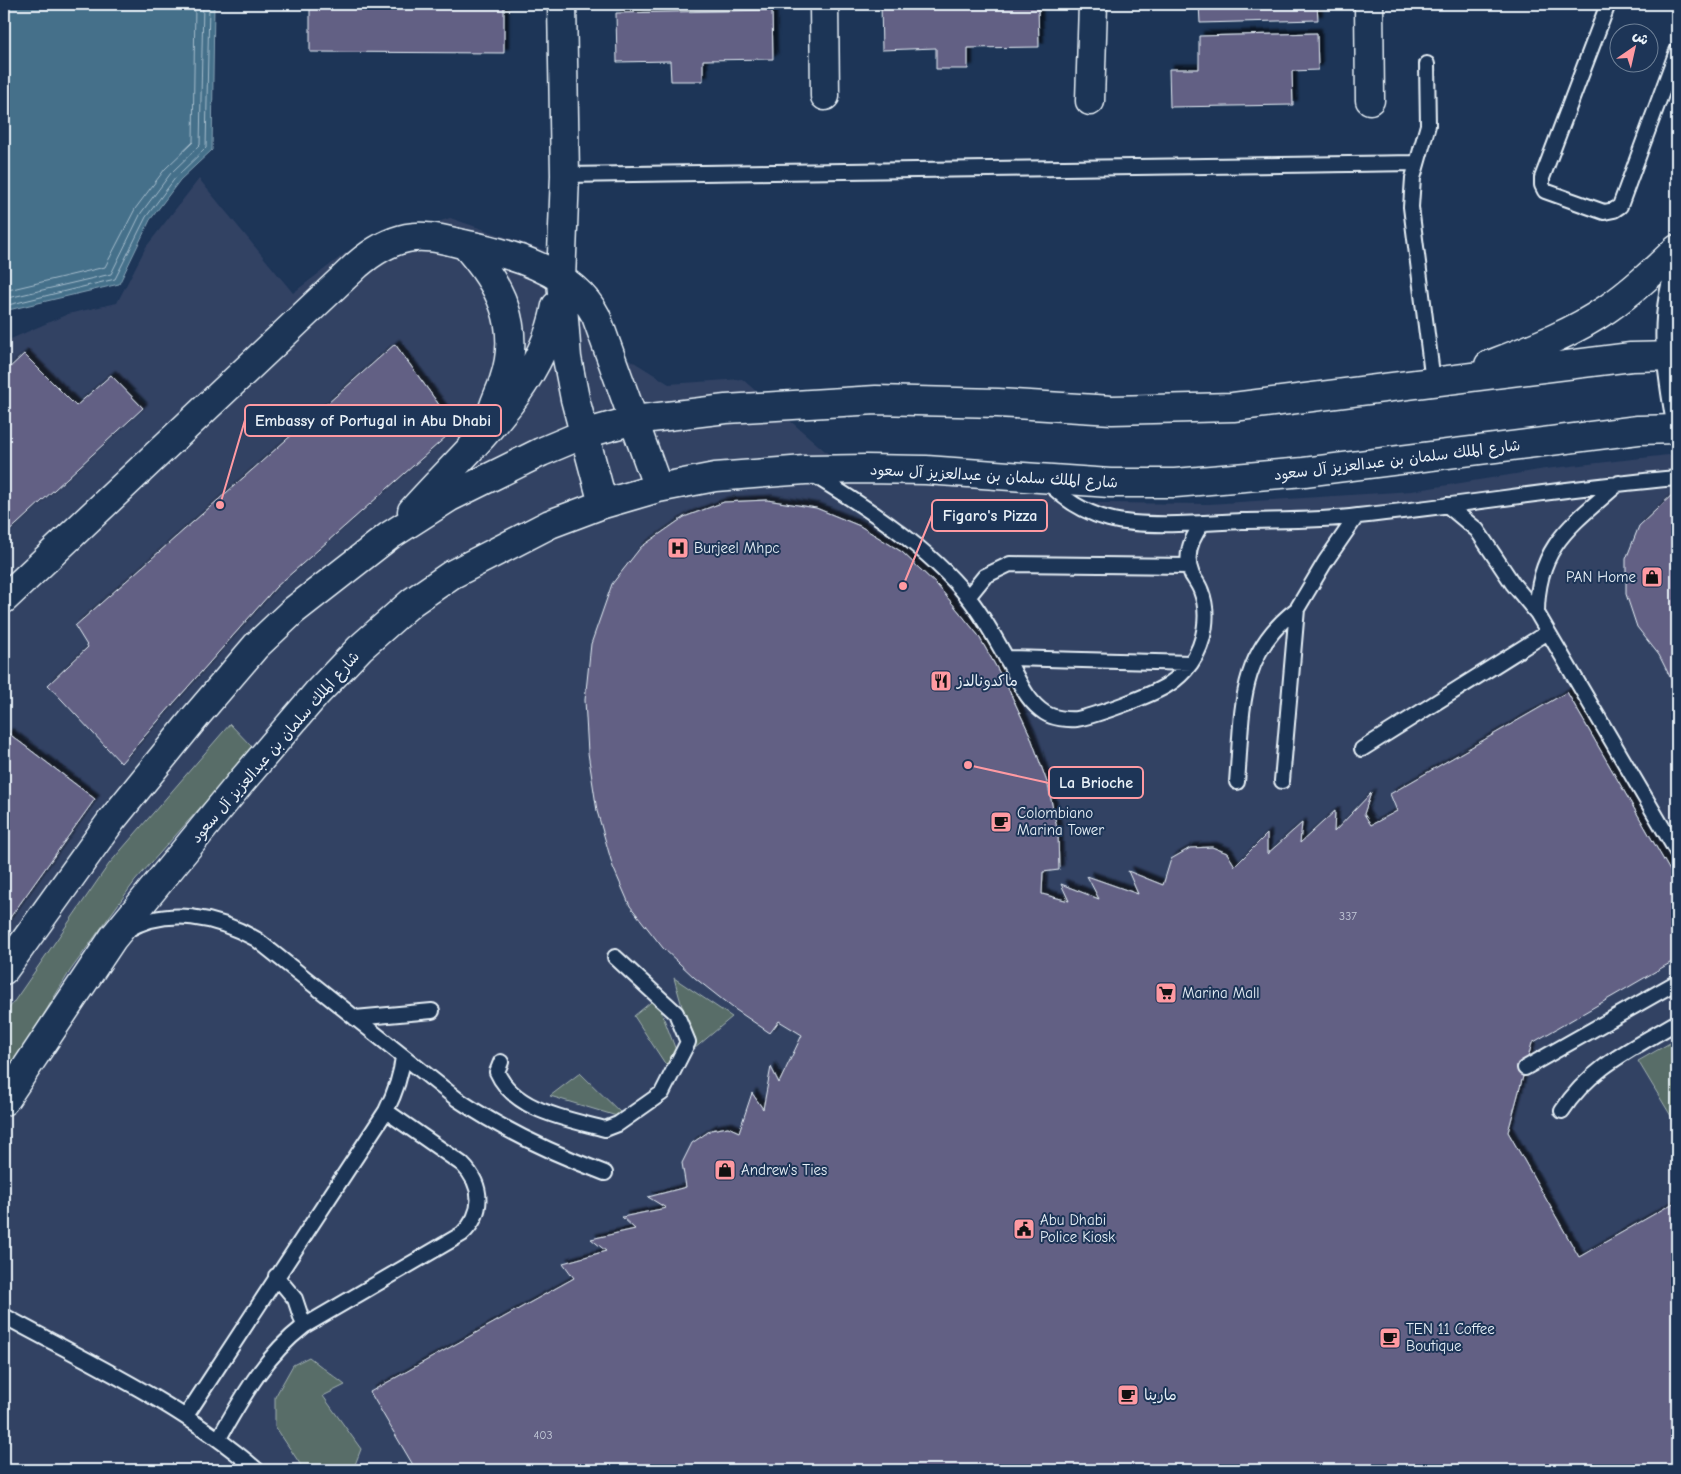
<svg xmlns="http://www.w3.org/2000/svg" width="1681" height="1474" viewBox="0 0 1681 1474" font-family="'Comic Neue','Playpen Sans Arabic',sans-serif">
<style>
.built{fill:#324264}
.green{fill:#586d68;stroke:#a0afb0}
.water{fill:#446f8a;stroke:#86a3b6}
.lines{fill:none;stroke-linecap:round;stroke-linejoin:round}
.shore{stroke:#a6bdcc;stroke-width:1}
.building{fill:#626184;stroke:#e8f1f8;filter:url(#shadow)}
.service-casing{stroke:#e8f1f8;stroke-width:18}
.minor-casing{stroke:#e8f1f8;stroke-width:31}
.service{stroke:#1d3557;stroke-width:14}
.minor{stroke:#1d3557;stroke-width:28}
.labels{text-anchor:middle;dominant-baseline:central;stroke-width:4;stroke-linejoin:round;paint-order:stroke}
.number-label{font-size:12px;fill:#c6cddb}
.street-label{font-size:15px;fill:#e8f1f8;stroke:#1d3557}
.poi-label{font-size:15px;fill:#e8f1f8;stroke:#1d3557;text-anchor:start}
.leader{fill:none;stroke:#ff9aa2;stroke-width:2}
.callout-dot{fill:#ff9aa2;stroke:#1d3557;stroke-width:2}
.callout{fill:#1d3557;stroke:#ff9aa2;stroke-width:2}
.callout-label{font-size:16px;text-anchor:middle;font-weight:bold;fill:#e8f1f8}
</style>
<defs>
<filter id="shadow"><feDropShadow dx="4.5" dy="-4.5" stdDeviation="1" flood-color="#0009"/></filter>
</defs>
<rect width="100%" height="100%" fill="#1d3557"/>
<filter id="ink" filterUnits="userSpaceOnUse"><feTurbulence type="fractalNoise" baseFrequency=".02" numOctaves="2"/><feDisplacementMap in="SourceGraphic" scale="10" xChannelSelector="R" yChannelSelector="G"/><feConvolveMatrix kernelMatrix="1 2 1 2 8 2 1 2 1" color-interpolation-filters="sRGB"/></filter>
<g filter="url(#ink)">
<path class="built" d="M199,179L293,293L347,252L450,218L550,252L602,294L624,356L669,384L742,379L855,477L1013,485L1097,503L1209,504L1412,491L1545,469L1677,454V1470H4V342L68,314L117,303L146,247Z"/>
<path class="green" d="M230,724L253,748L135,881L70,971L4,1080V1016L109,864Z
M674,978L732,1017L694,1049Z
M656,998L679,1058L666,1065L634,1016Z
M1677,1039V1126L1638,1061Z
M580,1073L627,1119L550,1096Z
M309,1357L345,1385L323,1396L361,1449L353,1470H304L275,1426V1397L293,1365Z"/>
<path class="water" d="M4,4H214L212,150L180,180L150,220L119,284L4,311Z"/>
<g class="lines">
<path class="shore" d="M4,291L105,267L135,209L165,169L193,142L195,4
M4,299L111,274L141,213L171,173L200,145L203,4
M4,306L115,279L146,217L176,177L206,148L209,4"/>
</g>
<path class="building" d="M310,4H504V53L310,52Z
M881,4H1038L1039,47L968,48V69H936V48L882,50Z
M1199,4H1317L1318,20L1200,23Z
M772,10L773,59L703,60V81H671L670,61L617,62L616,13Z
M1317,33L1318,70L1292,71L1293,105L1170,107L1169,69H1199V36Z
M395,344L456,428L276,587L121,763L48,685L88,647L75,626Z
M24,354L76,406L111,375L143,408L4,536V373Z
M1675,492H1677V691L1659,655L1637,627L1626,594V559L1639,526Z
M767,500L816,508L860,526L902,552L938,586L978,635L1006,684L1030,735L1048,785L1058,833L1059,870L1043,872L1042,894L1069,901L1061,884L1099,899L1087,876L1138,894L1128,871L1163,885L1171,859L1190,848L1212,847L1227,853L1235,866L1267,834V854L1302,823L1300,843L1335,811L1334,832L1371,793L1364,814L1371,825L1397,811L1390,794L1567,692L1677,883V959L1532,1043L1508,1132L1579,1257L1677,1201V1470H416L370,1392L574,1278L563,1263L606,1251L591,1239L635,1229L622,1217L666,1208L648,1197L686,1187L682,1163L692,1143L711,1130L728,1127L739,1132L752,1093L763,1109L771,1067L779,1083L802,1035L779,1021L770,1033L733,1008L695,978L663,948L630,906L613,867L597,811L588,753L585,700L591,644L612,584L641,547L684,517L724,502Z
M8,733L95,799L4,926V738Z"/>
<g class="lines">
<g class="service-casing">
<path id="service" d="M1608,4L1542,178V185L1545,191L1604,212L1614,210L1620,206L1677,51
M1427,64L1428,125L1413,178L1411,207L1433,382
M565,175L1416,163
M1675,429C1665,370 1654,318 1677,260
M812,474C867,508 927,546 968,597C984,617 996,640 1008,661C1019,680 1026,701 1045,713C1053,718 1067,720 1077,719C1097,715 1153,695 1169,684C1177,679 1185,671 1191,663C1205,643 1210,614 1201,591C1199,585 1195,580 1192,575C1184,556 1191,538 1203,523
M1046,480C1064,500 1083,512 1109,519C1143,528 1204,523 1241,521C1280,520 1319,521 1358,516C1465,505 1570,487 1677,478
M1447,505L1477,530L1513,584L1537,613L1677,852
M968,597L985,576L1010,564L1189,566
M1537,613C1537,545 1573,524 1619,483
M1006,658L1191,663
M1362,749L1548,632
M1282,781L1297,609L1325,562L1356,517
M1237,782C1243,713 1236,655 1297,609
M127,930C168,906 217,917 256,939L457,1099C504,1131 552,1153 605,1173
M355,1018L432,1011
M501,1062L497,1072C514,1111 568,1119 605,1129L618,1124L662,1093L688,1042L676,1013L615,957
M1525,1068L1677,982
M1562,1111C1590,1067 1634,1048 1677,1022
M276,1276L295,1299L304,1326
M4,1316C90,1363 182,1405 257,1470
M186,1416L386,1111C395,1093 401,1077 403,1057
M219,1438C243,1396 265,1356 304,1326L462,1234C484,1213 484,1186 462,1164L386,1111"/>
</g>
<g class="minor-casing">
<path id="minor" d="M562,4L565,175L561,280L567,358L575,399L603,504
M824,4L825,96
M1369,4L1370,100
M1090,101L1093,4
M464,244C500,284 522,326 504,380C501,390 496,399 493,409
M1489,365C1530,349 1571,334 1607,309C1633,291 1655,270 1677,249
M412,511C466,450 541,390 556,306
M4,599L357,265C372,252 387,242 407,238C426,234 445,240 463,244C510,253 573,271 596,316L658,488
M4,970L111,821L197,715L256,646L293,611L389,536L450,497L541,452L584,434L634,420L726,409L876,400L998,403L1112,410L1233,407L1631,357L1677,356
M4,1101L113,938L241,782L317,693L360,648L412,602L451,575L550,524L603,504L658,488L715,477L805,470L866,469L926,470L1110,483H1175L1304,472L1638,430L1677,429"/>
</g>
<use href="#service" class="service"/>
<use href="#minor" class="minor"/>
</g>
</g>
<defs>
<g id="hospital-square" transform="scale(1.125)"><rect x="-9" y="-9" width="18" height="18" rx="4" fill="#ff9aa2" stroke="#1d3557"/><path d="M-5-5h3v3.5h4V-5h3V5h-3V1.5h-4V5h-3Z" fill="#111"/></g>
<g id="shop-square" transform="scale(1.125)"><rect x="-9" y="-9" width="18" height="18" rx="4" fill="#ff9aa2" stroke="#1d3557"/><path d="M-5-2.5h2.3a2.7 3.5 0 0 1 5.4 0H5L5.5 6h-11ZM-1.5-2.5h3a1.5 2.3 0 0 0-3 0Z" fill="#111"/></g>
<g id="restaurant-square" transform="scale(1.125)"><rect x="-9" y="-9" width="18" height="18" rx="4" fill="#ff9aa2" stroke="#1d3557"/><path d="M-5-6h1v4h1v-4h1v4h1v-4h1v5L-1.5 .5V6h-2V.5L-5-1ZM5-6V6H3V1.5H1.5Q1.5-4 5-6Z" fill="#111"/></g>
<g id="cafe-square" transform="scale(1.125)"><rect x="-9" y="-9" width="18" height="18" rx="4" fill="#ff9aa2" stroke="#1d3557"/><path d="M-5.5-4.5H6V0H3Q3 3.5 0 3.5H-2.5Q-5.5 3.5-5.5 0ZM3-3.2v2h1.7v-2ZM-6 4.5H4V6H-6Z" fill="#111"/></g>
<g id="supermarket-square" transform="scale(1.125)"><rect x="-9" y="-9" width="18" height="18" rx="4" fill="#ff9aa2" stroke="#1d3557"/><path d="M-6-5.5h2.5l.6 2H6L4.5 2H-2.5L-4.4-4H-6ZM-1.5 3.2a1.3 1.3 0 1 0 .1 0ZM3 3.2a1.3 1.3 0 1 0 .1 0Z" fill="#111"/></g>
<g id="civic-square" transform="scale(1.125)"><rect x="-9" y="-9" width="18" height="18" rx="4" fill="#ff9aa2" stroke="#1d3557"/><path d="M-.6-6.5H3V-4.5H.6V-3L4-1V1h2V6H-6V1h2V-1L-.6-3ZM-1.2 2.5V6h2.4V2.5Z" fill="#111"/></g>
</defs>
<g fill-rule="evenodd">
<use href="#hospital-square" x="678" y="548"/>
<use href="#shop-square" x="1652" y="577"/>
<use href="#restaurant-square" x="941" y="681"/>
<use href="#cafe-square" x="1001" y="822"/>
<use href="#supermarket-square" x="1166" y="993"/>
<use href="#shop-square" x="725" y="1170"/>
<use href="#civic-square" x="1024" y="1229"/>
<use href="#cafe-square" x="1390" y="1338"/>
<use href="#cafe-square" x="1128" y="1395"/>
</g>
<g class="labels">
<g class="number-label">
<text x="1348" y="916">337</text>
<text x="543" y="1435">403</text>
</g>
<g class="street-label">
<text transform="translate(1397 460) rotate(-7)">شارع الملك سلمان بن عبدالعزيز آل سعود</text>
<text transform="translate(994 476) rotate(3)">شارع الملك سلمان بن عبدالعزيز آل سعود</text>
<text transform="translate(275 747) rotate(-49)">شارع الملك سلمان بن عبدالعزيز آل سعود</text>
</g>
<g class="poi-label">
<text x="694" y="548">Burjeel Mhpc</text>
<text x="1636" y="577" text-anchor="end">PAN Home</text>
<text x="957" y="681">ماكدونالدز</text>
<text x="1017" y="813">Colombiano<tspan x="1017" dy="17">Marina Tower</tspan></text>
<text x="1182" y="993">Marina Mall</text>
<text x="741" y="1170">Andrew's Ties</text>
<text x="1040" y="1220">Abu Dhabi<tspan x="1040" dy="17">Police Kiosk</tspan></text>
<text x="1406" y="1329">TEN 11 Coffee<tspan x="1406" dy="17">Boutique</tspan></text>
<text x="1144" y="1395">مارينا</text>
</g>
</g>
<path class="leader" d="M220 505L245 420M903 586L932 515M968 765L1049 783"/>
<g class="callout-dot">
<circle cx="220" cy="505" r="5"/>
<circle cx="903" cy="586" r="5"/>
<circle cx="968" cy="765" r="5"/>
</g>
<g class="callout">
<rect x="245" y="405" width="256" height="31" rx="5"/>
<rect x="932" y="500" width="115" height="31" rx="5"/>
<rect x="1049" y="767" width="94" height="31" rx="5"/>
</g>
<g class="callout-label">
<text x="373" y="426">Embassy of Portugal in Abu Dhabi</text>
<text x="990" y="521">Figaro's Pizza</text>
<text x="1096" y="788">La Brioche</text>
</g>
<rect width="1681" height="1474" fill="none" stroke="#1d3557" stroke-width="20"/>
<rect x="10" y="10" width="1661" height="1454" fill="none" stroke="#e8f1f8" stroke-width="2" filter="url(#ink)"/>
<g transform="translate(1634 48) rotate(34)"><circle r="24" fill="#1d3557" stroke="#6e8097"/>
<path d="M0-4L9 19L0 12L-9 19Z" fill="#ff9aa2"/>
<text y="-8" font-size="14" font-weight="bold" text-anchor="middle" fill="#e8f1f8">ش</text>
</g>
</svg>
